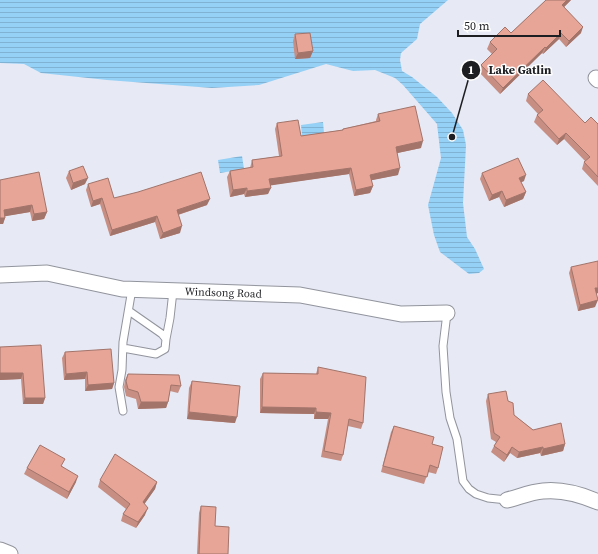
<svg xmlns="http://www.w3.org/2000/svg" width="598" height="554" viewBox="0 0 598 554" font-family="'Source Serif 4',serif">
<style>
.water{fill:url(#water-rules)}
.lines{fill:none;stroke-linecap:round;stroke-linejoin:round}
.lane-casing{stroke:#92949d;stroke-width:9}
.street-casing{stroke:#92949d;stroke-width:17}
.lane{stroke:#fff;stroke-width:7}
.street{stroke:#fff;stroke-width:15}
.wall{fill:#c78e83}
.shaded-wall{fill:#a2746a}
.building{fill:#e7a598;stroke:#a2746a}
.labels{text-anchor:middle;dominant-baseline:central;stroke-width:3;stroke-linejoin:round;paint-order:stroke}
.street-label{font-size:11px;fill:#1d1e22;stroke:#fff}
.leader{fill:none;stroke:#1d1e22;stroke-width:1.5}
.callout-dot{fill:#1d1e22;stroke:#fff;stroke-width:1.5}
.mark-label{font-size:12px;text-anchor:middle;font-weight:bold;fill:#fff}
.callout-label{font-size:12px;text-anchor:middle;font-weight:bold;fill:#1d1e22;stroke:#fff;stroke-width:3;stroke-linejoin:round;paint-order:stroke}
</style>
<defs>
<pattern id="water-rules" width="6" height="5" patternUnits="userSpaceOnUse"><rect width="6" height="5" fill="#95d0f6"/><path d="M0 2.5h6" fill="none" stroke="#80b2d3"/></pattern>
</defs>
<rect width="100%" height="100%" fill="#e7e9f4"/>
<path class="water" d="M0,0H448L420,24L417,39L401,53L400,60L402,71L412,77L437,97L452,113L463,130L466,145L463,203L467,237L475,249L484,269L479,273L469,274L440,252L434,235L428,205L441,158L437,124L403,85L395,78L375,70L353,71L326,64L259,85L212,88L107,80L41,73L24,64L0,63Z
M323,122L324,133L302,136L301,125Z
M242,156L244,169L220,173L218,160Z"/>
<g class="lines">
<g class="lane-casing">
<path id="lane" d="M447,313L443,346L446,392L450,418L457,439L463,481L469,489L476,494L488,498L507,500
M166,339L170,318L173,291
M123,348L156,354L165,349L166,339L162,334L129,311
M123,411L119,387L122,370L123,342L132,289"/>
</g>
<g class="street-casing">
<g id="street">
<path d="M596,78L598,80"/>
<path id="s1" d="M0,275L47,273L122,289L300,295L401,314L447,313"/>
<path d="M507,500C519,497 531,492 543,491C563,489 580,494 598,502"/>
<path d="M0,550L10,554"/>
</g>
</g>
<use href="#lane" class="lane"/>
<use href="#street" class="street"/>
</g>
<path class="wall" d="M546,0H571L564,7L581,33L566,47L559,39L543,54L542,53L500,94L478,71L481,65L492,54L487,49L490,42L511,33Z
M295,34L313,51L310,58L295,59L293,41Z
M528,94L585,123L598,124V186L582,169L584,162L585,161L564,139L557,145L534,122L537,115L538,114L526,101Z
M378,114L421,148L397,153L398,175L371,180L373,186L370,193L354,196L349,174L270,185L268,194L245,197L244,194L230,197L227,177L230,171L250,168L252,160L279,156L275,129L277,123L301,136L342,130L343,129L376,121V120Z
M69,171L85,184L71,190L66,178Z
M482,173L524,181L521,182L526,192L523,199L504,207L499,197L489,201L480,179Z
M0,180L47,212L44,219L32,221L30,212L5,216V218L3,224H0Z
M88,184L114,198L207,205L178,215L180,233L160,239L155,222L110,236L100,204L91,207L86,190Z
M571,267L598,293L596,294L595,307L578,311L569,273Z
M0,347L45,398L43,404H23L21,379L0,380Z
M65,352L114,383L112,389L85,391V379L64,380L62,358Z
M318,367L363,423L361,429L348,426L343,455L341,461L321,457L328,419H314V414L260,413V379L263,373L316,374Z
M128,374L181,386L178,393L170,391L168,402L166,408L138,409L136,399L126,396L124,387L125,380Z
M192,381L235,423L187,419L189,388Z
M488,394L508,401L514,415L533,430L565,444L563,451L541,456L540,453L517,458L510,453L504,462L491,452L496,442L491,439L486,401Z
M394,426L432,444L438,468L436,474L428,472L424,484L381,472L391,432Z
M62,466L76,482L67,499L24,474L27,468Z
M100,480L157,482L155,489L144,504L145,515L136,528L121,521L123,514L126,509L98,487Z
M201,506L215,526L228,554H197L199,513Z"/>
<path class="shaded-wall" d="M567,0H571L560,11L562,5Z
M583,27L581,33L566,47L569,41Z
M561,33L559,39L543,54L546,48Z
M545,47L542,53L500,94L503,88Z
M313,51L310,58L295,59L298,53Z
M566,133L564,139L557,145L559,139Z
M423,141L421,148L393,154L396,147Z
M351,168L349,174L267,186L269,179Z
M400,168L398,175L368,181L370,175Z
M526,175L524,181L517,184L519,178Z
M88,178L85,184L71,190L73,183Z
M373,186L370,193L354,196L356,190Z
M247,188L244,194L230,197L233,190Z
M271,188L268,194L245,197L247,191Z
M502,191L499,197L489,201L492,195Z
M526,192L523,199L504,207L506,200Z
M102,198L100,204L91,207L93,201Z
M210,199L207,205L174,216L177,210Z
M32,205L30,212L1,217L4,210Z
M47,212L44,219L32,221L34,214Z
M157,216L155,222L110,236L112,230Z
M0,218H5L3,224H0Z
M182,226L180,233L160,239L163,233Z
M595,288H598V293L592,295Z
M598,300L595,307L578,311L580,305Z
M87,372L85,379L64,380L66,374Z
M0,373H23L21,379L0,380Z
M114,383L112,389L85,391L88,385Z
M25,398H45L43,404H23Z
M141,402H168L166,408L138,409Z
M262,407L316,408L314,414L260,413Z
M189,412L237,417L235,423L187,419Z
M316,412L331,413L328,419H314Z
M565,444L563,451L541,456L543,449Z
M512,447L510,453L504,462L507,455Z
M543,447L540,453L517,458L519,452Z
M78,476L76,482L67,499L69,492Z
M157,482L155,489L141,509L143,502Z
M148,508L145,515L136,528L138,522Z"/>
<path class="building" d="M546,0H567L562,5L583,27L569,41L561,33L546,48L545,47L503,88L481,65L497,49L490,42L505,27L511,33Z
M310,33L313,51L298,53L295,34Z
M543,80L585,123L591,117L598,124V177L584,162L590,157L566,133L559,139L537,115L543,110L528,94Z
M415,106L423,141L396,147L400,168L370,175L373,186L356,190L351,168L269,179L271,188L247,191V188L233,190L230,171L253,167L252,160L282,156L277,123L298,120L301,136L343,130V129L380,121L378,114Z
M518,158L526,175L519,178L526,192L506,200L502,191L492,195L482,173Z
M83,166L88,178L73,183L69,171Z
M39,172L47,212L34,214L32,205L4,210L5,218H0V180Z
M201,172L210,199L177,210L182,226L163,233L157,216L112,230L102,198L93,201L88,184L108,178L114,198L138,192Z
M598,261V288H595L598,300L580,305L571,267Z
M41,345L45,398H25L23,373H0V347Z
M111,349L114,383L88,385L87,372L66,374L65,352Z
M318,367L366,377L363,423L349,419L343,455L324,451L331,413L316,412V408L262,407L263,373L318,374Z
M128,374L179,375L181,386L171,385L168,402H141L138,392L128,389L126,381Z
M192,381L240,386L237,417L189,412Z
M506,391L508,401L513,403L514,415L533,430L561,423L565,444L543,449V447L519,452L512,447L507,455L494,446L500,437L494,433L488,394Z
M394,426L434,437L432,444L443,447L438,468L430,465L427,477L383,466Z
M40,445L65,459L61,466L78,476L69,492L27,468Z
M115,454L157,482L143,502L148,508L138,522L123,514L130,504L100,480Z
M201,506L216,507L215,526L229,527L228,554H199Z"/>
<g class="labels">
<g class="street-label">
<text stroke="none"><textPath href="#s1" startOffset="225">Windsong Road</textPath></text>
</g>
</g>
<path class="leader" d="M452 137L471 70"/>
<g class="callout-dot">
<circle cx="452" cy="137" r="4"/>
<circle cx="471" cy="70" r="10"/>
</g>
<g class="mark-label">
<text x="471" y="74">1</text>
</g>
<g class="callout-label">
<text x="520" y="74">Lake Gatlin</text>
</g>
<path d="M458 30v6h102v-6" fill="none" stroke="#1d1e22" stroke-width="2"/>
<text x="464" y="30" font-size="12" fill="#1d1e22" stroke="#ffffff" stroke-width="3" paint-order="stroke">50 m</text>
</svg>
